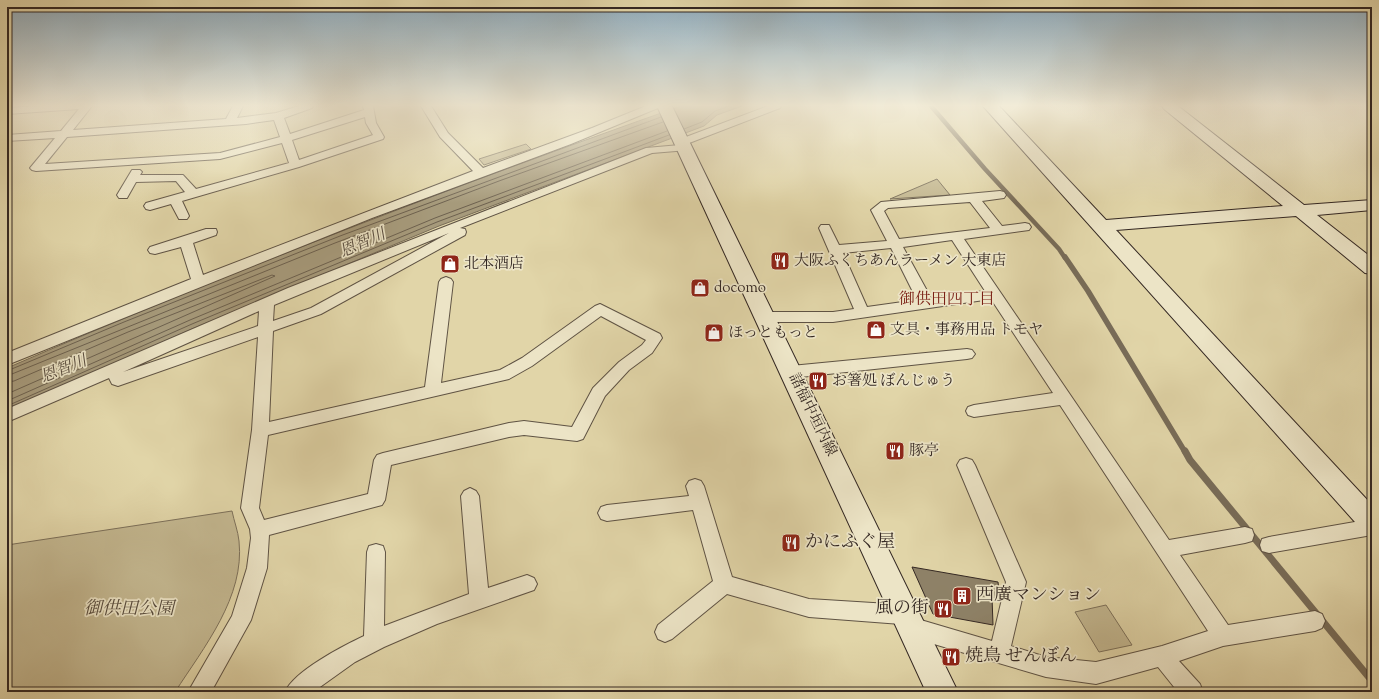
<svg xmlns="http://www.w3.org/2000/svg" width="1379" height="699" viewBox="0 0 1379 699" font-family="'Sorts Mill Goudy','Noto Serif JP',serif">
<style>
.green{fill:#c4b891;stroke:#7c705a}
.water{fill:#a69a7b;stroke:#786c58}
.lines{fill:none;stroke-linecap:round;stroke-linejoin:round}
.shore{stroke:#6d614f;stroke-width:1}
.stream-far2{stroke:#786c58;stroke-width:4.5}
.stream-far1{stroke:#786c58;stroke-width:5.5}
.stream{stroke:#786c58;stroke-width:7}
.building{fill:#8e8268;stroke:#342823}
.street-casing{stroke:#5f5344;stroke-width:2}
.secondary-casing{stroke:#342823;stroke-width:2}
.street{fill:#ece4c6;fill-rule:evenodd}
.secondary{fill:#ece4c6;fill-rule:evenodd}
.labels{text-anchor:middle;dominant-baseline:central;stroke-width:3.5;stroke-linejoin:round;paint-order:stroke}
.poi-label{font-size:15px;fill:#342823;stroke:#ece4c6;text-anchor:start}
.street-label{font-size:15px;fill:#342823;stroke:#ece4c6}
.water-label{font-size:16px;font-style:italic;fill:#564a3d;stroke:#ece4c6}
.neighbourhood-label{font-size:16px;fill:#7a1f14;stroke:#ece4c6}
.near-poi-label{font-size:18px;fill:#342823;stroke:#ece4c6;text-anchor:start}
.near-park-label{font-size:18px;font-style:italic;fill:#584c3e;stroke:#ece4c6}
</style>
<rect width="100%" height="100%" fill="#e1d5a8"/>
<filter id="stains"><feTurbulence type="fractalNoise" baseFrequency=".005" numOctaves="4"/><feColorMatrix values="0 0 0 0 .2 0 0 0 0 .09 0 0 0 0 .02 0 0 0 .5 -.17"/></filter>
<radialGradient id="worn" r=".72"><stop offset=".6" stop-color="#630" stop-opacity="0"/><stop offset="1" stop-color="#630" stop-opacity=".3"/></radialGradient>
<path class="green" d="M526,144L531,149L484,165L479,159Z
M937,179L950,195L890,199Z
M232,511C234,521 238,531 239,541C245,597 204,647 175,692H7V545Z
M1106,605L1132,645L1099,652L1075,612Z"/>
<path class="water" d="M681,106H742L717,115L704,126L439,226L194,328L7,411V368C229,272 454,186 681,106Z"/>
<g class="lines">
<path class="shore" d="M684,129L702,122L715,111L730,106
M7,371L124,322L340,236L661,117
M7,376L335,243L499,181L663,122
M7,382L14,381L128,332L272,275L275,276L7,394
M7,401L190,320L435,218L667,131
M7,406L192,324L437,222L669,135"/>
<path class="stream-far2" d="M931,106L985,169L1059,249L1065,258"/>
<path class="stream-far1" d="M1065,257L1088,291L1185,452"/>
<path class="stream" d="M1185,451L1190,460L1372,681"/>
</g>
<path class="building" d="M912,567L998,582L1000,599L992,597L993,625L933,614Z"/>
<g class="lines">
<g class="street-casing">
<path id="street" d="M39,106H92L73,130L226,119L233,106H243L237,118L276,113L299,106H313L312,108L284,118L290,134L364,110L363,106H373L376,123L384,137L383,139L299,167L182,201L189,216L187,219H179L171,204L150,210L146,209L144,206L146,203L185,192L176,181L136,182L127,198H119L117,195L132,170H140L142,172L140,175H183L196,189L289,163L282,143L220,159L36,171L32,170L30,168L55,138L7,141V135L61,131L79,109L7,114V108ZM365,117L366,123L373,135L299,160L292,140ZM274,120L280,137L220,153L45,164L67,137L246,124Z
M421,106H431L448,133L483,168L592,128L646,106H659L658,108L571,144L372,218L7,365V353L191,279L181,247L155,254L150,253L148,250L150,247L206,229H216L217,232L216,235L193,243L203,275L473,171L440,137Z
M768,106H781L780,108L684,145L690,148L688,150L652,153L460,228L465,229L466,232L465,235L321,314L273,331L269,422L425,387L439,282L441,279L446,277L451,279L453,282L441,383L500,370L522,358L595,306L600,304L660,334L662,338L652,353L629,370L605,396L583,439L577,441L524,435L509,437L391,465L385,500L382,505L269,535L267,568L251,620L211,692H188L232,616L247,568L251,538L250,529L241,508L252,430L258,337L118,386L112,384L109,378L7,422V409L288,288L646,148L680,145L676,142L678,140ZM449,233L311,308L273,321L274,305ZM259,311L258,326L123,372ZM601,316L646,340L642,345L619,362L593,388L572,427L524,421L509,423L383,453L377,455L374,460L368,494L264,520L259,508L268,435L509,379L532,366Z
M1000,191L1004,192L1006,195L1004,198L982,201L1002,226L1025,223L1029,224L1031,227L1029,230L964,239L1169,540L1245,527L1252,529L1254,535L1252,541L1245,543L1180,555L1228,625L1315,611L1322,614L1325,621L1322,628L1315,631L1223,646L1179,661L1200,684L1203,692H1178L1158,667L1096,684L1046,677L910,637L903,634L900,627L901,624L809,617L727,594L672,639L665,642L658,639L655,632L658,625L713,581L693,510L607,521L601,519L598,513L601,507L607,505L689,496L686,486L689,481L695,479L701,481L704,486L732,577L809,599L905,605L912,608L915,615L914,618L992,641L1006,582L957,465L960,460L966,458L972,460L975,465L1026,582L1011,646L1046,657L1096,662L1162,646L1208,631L1060,405L974,417L968,415L966,411L968,407L974,405L1053,393L991,299L833,322H765L760,321L758,317L760,313L765,312H833L854,309L819,228L821,225H829L839,245L887,241L871,210L881,202ZM970,202L990,228L899,239L884,211L888,208ZM952,240L985,291L931,298L903,247ZM891,248L917,300L867,307L843,253Z
M967,349L972,350L975,354L972,358L967,359L791,378L786,376L783,372L786,368L791,366Z
M470,488L476,491L479,496L488,588L527,575L534,578L537,584L534,590L437,624L384,647L355,662L313,692H285C294,671 343,646 364,636L367,552L369,546L376,544L383,546L385,552L384,626L469,594L461,496L464,491Z
M1372,519V535L1269,553L1262,551L1260,545L1262,539L1269,537Z"/>
</g>
<g class="secondary-casing">
<path id="secondary" d="M657,106H672L958,692H926Z
M983,106H999L1106,220L1283,206L1164,109L1162,106H1178L1304,205L1372,200V210L1317,215L1372,258V274L1365,273L1296,216L1116,230L1372,505V535L1363,531Z"/>
</g>
<use href="#street" class="street"/>
<use href="#secondary" class="secondary"/>
</g>
<linearGradient id="sky" x2="0" y2="1"><stop stop-color="#8daabc"/><stop offset="0.52" stop-color="#f2ecd8"/><stop offset="1" stop-color="#f2ecd8" stop-opacity="0"/></linearGradient>
<rect width="1379" height="203" fill="url(#sky)"/>
<defs>
<g id="restaurant-square" transform="scale(1)"><rect x="-9" y="-9" width="18" height="18" rx="4" fill="#8f2418" stroke="#ece4c6"/><path d="M-5-6h1v4h1v-4h1v4h1v-4h1v5L-1.5 .5V6h-2V.5L-5-1ZM5-6V6H3V1.5H1.5Q1.5-4 5-6Z" fill="#fff"/></g>
<g id="shop-square" transform="scale(1)"><rect x="-9" y="-9" width="18" height="18" rx="4" fill="#8f2418" stroke="#ece4c6"/><path d="M-5-2.5h2.3a2.7 3.5 0 0 1 5.4 0H5L5.5 6h-11ZM-1.5-2.5h3a1.5 2.3 0 0 0-3 0Z" fill="#fff"/></g>
<g id="building-square" transform="scale(1)"><rect x="-9" y="-9" width="18" height="18" rx="4" fill="#8f2418" stroke="#ece4c6"/><path d="M-4-6H4V6H1V3H-1V6H-4ZM-2.5-4.3h1.7v1.8h-1.7ZM.8-4.3h1.7v1.8H.8ZM-2.5-1h1.7V.8h-1.7ZM.8-1h1.7V.8H.8Z" fill="#fff"/></g>
</defs>
<g fill-rule="evenodd">
<use href="#restaurant-square" x="780" y="261"/>
<use href="#shop-square" x="450" y="264"/>
<use href="#shop-square" x="700" y="288"/>
<use href="#shop-square" x="876" y="330"/>
<use href="#shop-square" x="714" y="333"/>
<use href="#restaurant-square" x="818" y="381"/>
<use href="#restaurant-square" x="895" y="451"/>
<use href="#restaurant-square" x="791" y="543"/>
<use href="#building-square" x="962" y="596"/>
<use href="#restaurant-square" x="943" y="609"/>
<use href="#restaurant-square" x="951" y="657"/>
</g>
<g class="labels">
<g class="poi-label">
<text x="794" y="261">大阪ふくちあんラーメン 大東店</text>
<text x="464" y="264">北本酒店</text>
<text x="714" y="288">docomo</text>
<text x="890" y="330">文具・事務用品 トモヤ</text>
<text x="728" y="333">ほっともっと</text>
<text x="832" y="381">お箸処 ぼんじゅう</text>
<text x="909" y="451">豚亭</text>
</g>
<g class="street-label">
<text transform="translate(812 415) rotate(64)">諸福中垣内線</text>
</g>
<g class="water-label">
<text transform="translate(363 244) rotate(-24)">恩智川</text>
<text transform="translate(64 370) rotate(-22)">恩智川</text>
</g>
<g class="neighbourhood-label">
<text x="947" y="300">御供田四丁目</text>
</g>
<g class="near-poi-label">
<text x="805" y="543">かにふぐ屋</text>
<text x="976" y="596">西廣マンション</text>
<text x="929" y="609" text-anchor="end">風の街</text>
<text x="965" y="657">焼鳥 せんぼん</text>
</g>
<g class="near-park-label">
<text x="129" y="610">御供田公園</text>
</g>
</g>
<rect width="1379" height="699" fill="none" stroke="#e1d5a8" stroke-width="24"/>
<rect x="8" y="8" width="1363" height="683" fill="none" stroke="#342823" stroke-width="2"/>
<rect x="12" y="12" width="1355" height="675" fill="none" stroke="#342823"/>
<rect width="100%" height="100%" filter="url(#stains)"/>
<rect width="100%" height="100%" fill="url(#worn)"/>
</svg>
